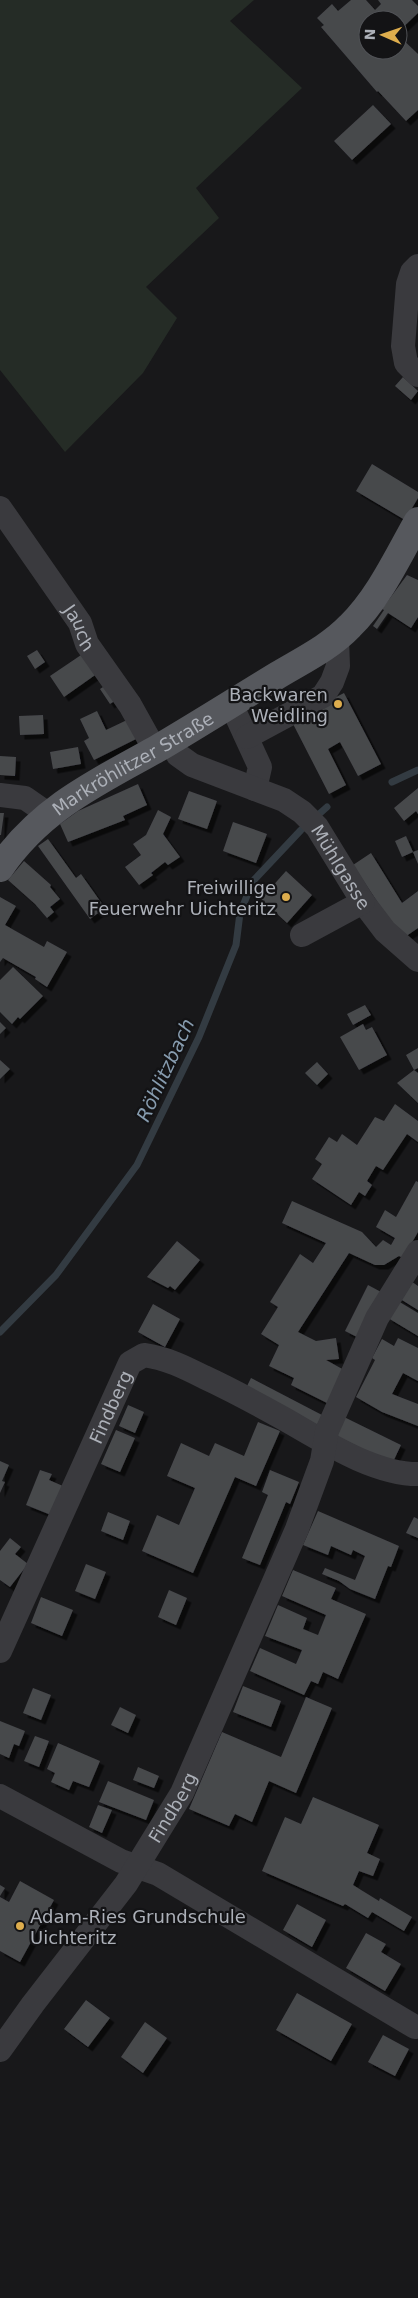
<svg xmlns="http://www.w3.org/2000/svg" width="418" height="2298" viewBox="0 0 418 2298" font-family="'DejaVu Sans',sans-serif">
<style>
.green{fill:#252c26}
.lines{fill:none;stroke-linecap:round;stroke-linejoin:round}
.stream{stroke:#333b42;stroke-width:7}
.building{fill:#47484c;filter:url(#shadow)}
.minor{stroke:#3a3a3e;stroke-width:24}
.major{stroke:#56585d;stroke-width:28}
.poi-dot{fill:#ddad4d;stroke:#131315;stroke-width:2}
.labels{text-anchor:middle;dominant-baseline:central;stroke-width:4.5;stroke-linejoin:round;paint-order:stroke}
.street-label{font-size:18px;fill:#acb0b8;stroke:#131315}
.poi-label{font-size:18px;fill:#acb0b8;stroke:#131315;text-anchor:end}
.water-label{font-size:19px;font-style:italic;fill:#879caf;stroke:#131315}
</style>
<defs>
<filter id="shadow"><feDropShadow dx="4.5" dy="4.5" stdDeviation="0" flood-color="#0009"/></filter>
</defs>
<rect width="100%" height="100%" fill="#18181a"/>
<path class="green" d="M0,0H254L230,21L302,88L196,188L219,218L146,287L177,318L143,373L65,452L0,370Z"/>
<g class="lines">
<path class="stream" d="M392,782L418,770
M0,1332L56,1275L137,1165L199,1037L236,945L240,913L253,881L301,830L327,807"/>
</g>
<path class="building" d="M351,0H366L375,10L381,4L378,0H412L418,6V13L398,32V20H368V50H398V35L418,54V110L406,121L378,91L377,92L321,27L324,25L317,18L332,4L338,11Z
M373,105L391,124L352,160L334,141Z
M403,377L418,391L411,400L395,386Z
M372,464L418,492V498L405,520L356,491Z
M407,575L418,580V617L411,628L388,613L377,629L373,626L384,610L382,609Z
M37,650L45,662L35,669L27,656Z
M84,653L98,673L64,697L50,676Z
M106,685L116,700L110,704L100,689Z
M344,693L381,764L358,776L340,742L328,749L346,785L329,794L291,720Z
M97,711L106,730L127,720L136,739L94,760L84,741L89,738L80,719Z
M43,715L44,734L20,735L19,716Z
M78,747L81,764L53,769L50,752Z
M0,756L16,757L15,776L0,775Z
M138,784L147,805L123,816L125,820L68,842L60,824L78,811Z
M418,788V814L416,811L404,821L394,808Z
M189,791L217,801L207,829L178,819Z
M158,810L171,817L163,834L180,857L168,865L165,862L151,873L153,875L139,885L125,867L141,855L133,844L146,835Z
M0,813H4L1,835H0Z
M233,822L267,834L256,863L223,851Z
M406,836L413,852L418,850V864L413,852L402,857L395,841Z
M48,839L76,878L81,874L105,908L90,919L38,846Z
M371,853L402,903L418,891V928L402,939L353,865Z
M24,861L51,885L50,887L60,899L50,907L54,912L47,918L35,904L8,880Z
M286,871L312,895L287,923L261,899Z
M0,897L16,906L5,925L44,947L47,941L67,952L47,987L35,979L36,977L3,958L0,962Z
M13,967L43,996L20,1019L18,1017L12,1024L0,1012V980Z
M365,1005L371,1015L353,1025L347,1014Z
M0,1022L6,1028L0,1034Z
M363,1024L366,1030L372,1027L387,1055L359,1070L340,1037Z
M418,1048V1068L414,1070L406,1055Z
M0,1060L10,1069L0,1079Z
M317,1062L328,1074L317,1085L305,1073Z
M414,1070L418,1073V1103L397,1083Z
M395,1104L418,1121V1142L407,1134L383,1170L376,1166L367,1181L372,1185L365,1196L359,1192L351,1205L312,1179L322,1164L315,1159L329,1137L337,1142L342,1134L357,1145L375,1117L384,1121Z
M416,1181L418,1182V1232L403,1258L399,1256L384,1265H375L349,1253L298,1332L316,1341L336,1338L339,1359L326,1360L346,1371L329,1404L291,1385L294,1378L269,1366L279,1345L261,1334L278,1307L270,1302L300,1254L313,1263L326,1243L282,1223L292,1201L362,1232L376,1247L383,1240L391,1245L395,1238L376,1227L385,1210L396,1217Z
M177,1241L200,1260L175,1290L170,1286L168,1288L147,1277Z
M408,1279L418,1286V1310L397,1297Z
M368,1285L383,1293L361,1339L345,1331Z
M398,1301L418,1313V1336L388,1318Z
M153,1304L180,1319L165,1347L138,1332Z
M398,1338L418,1348V1381L403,1373L392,1394L418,1404V1426L382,1412L356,1397L375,1360L372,1358L382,1339L394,1346Z
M251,1378L322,1415L316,1427L245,1390Z
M128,1405L144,1412L135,1433L119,1426Z
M342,1416L401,1445L392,1464L333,1434Z
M258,1422L280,1431L256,1486L235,1477L193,1573L142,1551L157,1515L179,1525L195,1488L167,1476L181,1443L209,1456L215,1443L244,1456Z
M116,1430L135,1438L120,1472L101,1464Z
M0,1461L9,1465L2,1481L5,1482L0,1493Z
M40,1470L52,1474L49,1480L63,1486L51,1515L26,1505Z
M270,1470L299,1482L290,1504L286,1502L260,1565L242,1558L268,1495L262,1492Z
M318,1511L399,1546L391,1567L388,1566L375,1599L350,1589L339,1581L322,1574L325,1568L355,1580L365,1556L353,1550L351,1555L331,1546L328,1555L303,1545Z
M108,1512L130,1521L123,1540L101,1531Z
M414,1517L418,1519V1538L406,1533Z
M10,1538L21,1547L15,1554L28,1564L10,1587L0,1580V1551Z
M86,1564L106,1572L95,1599L75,1591Z
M293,1570L336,1588L331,1599L366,1614L338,1679L323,1672L318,1684L311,1681L304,1695L250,1671L260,1648L296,1664L302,1650L265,1636L278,1605L307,1618L303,1629L318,1635L326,1615L282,1596Z
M169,1590L187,1598L176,1625L158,1617Z
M41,1597L73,1610L62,1636L31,1623Z
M243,1686L281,1701L271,1727L233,1712Z
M33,1688L51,1695L41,1720L23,1713Z
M306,1697L332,1708L296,1793L269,1781L252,1822L235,1814L229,1826L189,1809L222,1732L281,1757Z
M120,1707L136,1715L128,1733L111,1725Z
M0,1721L25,1731L19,1746L14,1744L9,1758L0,1754Z
M35,1736L49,1741L39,1767L24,1761Z
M58,1743L100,1761L89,1787L73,1781L69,1790L51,1782L55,1773L47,1769Z
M138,1767L159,1776L154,1788L133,1780Z
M108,1781L154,1800L146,1820L99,1802Z
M313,1797L379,1825L367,1853L380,1859L373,1876L359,1871L353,1885L379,1901L380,1898L412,1917L404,1931L372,1912L368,1918L345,1904L343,1906L262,1871L285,1817L301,1824Z
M98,1805L112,1810L102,1833L89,1827Z
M20,1881L54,1900L20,1962L0,1951V1897L9,1902Z
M0,1885L5,1888L0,1896Z
M297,1904L326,1920L312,1947L283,1930Z
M366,1933L386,1944L381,1952L401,1964L385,1991L346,1968Z
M297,1993L352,2024L331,2061L276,2030Z
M86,2000L110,2018L88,2047L64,2029Z
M145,2022L167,2038L143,2073L121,2057Z
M383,2035L409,2049L395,2076L368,2062Z"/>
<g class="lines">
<g class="minor">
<path d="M418,266L412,272L408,284L403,346L406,363L418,375"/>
<path id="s1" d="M0,508L80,623L87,644L130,705L155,750"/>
<path d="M231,704L260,767L255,789"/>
<path d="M247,737L323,696L332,682L338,666L337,638"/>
<path id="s2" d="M170,741L178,755L192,765L284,800L302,812L317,827L363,902L385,931L418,960"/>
<path d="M0,795L25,798L48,814"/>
<path d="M302,935L363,902"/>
<path id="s3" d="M0,1651L130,1363L144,1355C166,1358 184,1367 204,1377C230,1389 254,1402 279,1416C319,1438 371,1474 418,1474"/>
<path d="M0,1796L121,1861L158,1874L415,2027"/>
<path id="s4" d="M0,2050L33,2004L126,1884L182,1793L297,1529L322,1461L327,1431L377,1318L418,1252"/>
</g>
<path class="major" id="s5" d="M0,868C39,810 95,783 155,750C196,726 237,700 278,675C303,660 330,647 350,626C379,598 398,556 418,521"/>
</g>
<g class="poi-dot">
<circle cx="338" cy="704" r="5"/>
<circle cx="286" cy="897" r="5"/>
<circle cx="20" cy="1926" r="5"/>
</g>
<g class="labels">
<g class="street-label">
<text stroke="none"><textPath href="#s1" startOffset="144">Jauch</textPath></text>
<text stroke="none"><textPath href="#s5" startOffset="171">Markröhlitzer Straße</textPath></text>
<text stroke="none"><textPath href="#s2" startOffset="221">Mühlgasse</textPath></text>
<text stroke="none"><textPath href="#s3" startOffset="268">Findberg</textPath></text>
<text stroke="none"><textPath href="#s4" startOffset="298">Findberg</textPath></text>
</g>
<g class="poi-label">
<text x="328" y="694">Backwaren<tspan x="328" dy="21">Weidling</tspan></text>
<text x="276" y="887">Freiwillige<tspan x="276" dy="21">Feuerwehr Uichteritz</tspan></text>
<text x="30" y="1916" text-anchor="start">Adam-Ries Grundschule<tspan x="30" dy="21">Uichteritz</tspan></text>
</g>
<g class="water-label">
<text transform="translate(165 1070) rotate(-65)">Röhlitzbach</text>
</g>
</g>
<g transform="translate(383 35) rotate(272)"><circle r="24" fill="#131315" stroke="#505256"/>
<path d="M0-4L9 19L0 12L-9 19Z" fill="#ddad4d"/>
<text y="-8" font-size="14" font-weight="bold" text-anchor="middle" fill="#acb0b8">N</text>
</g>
</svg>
